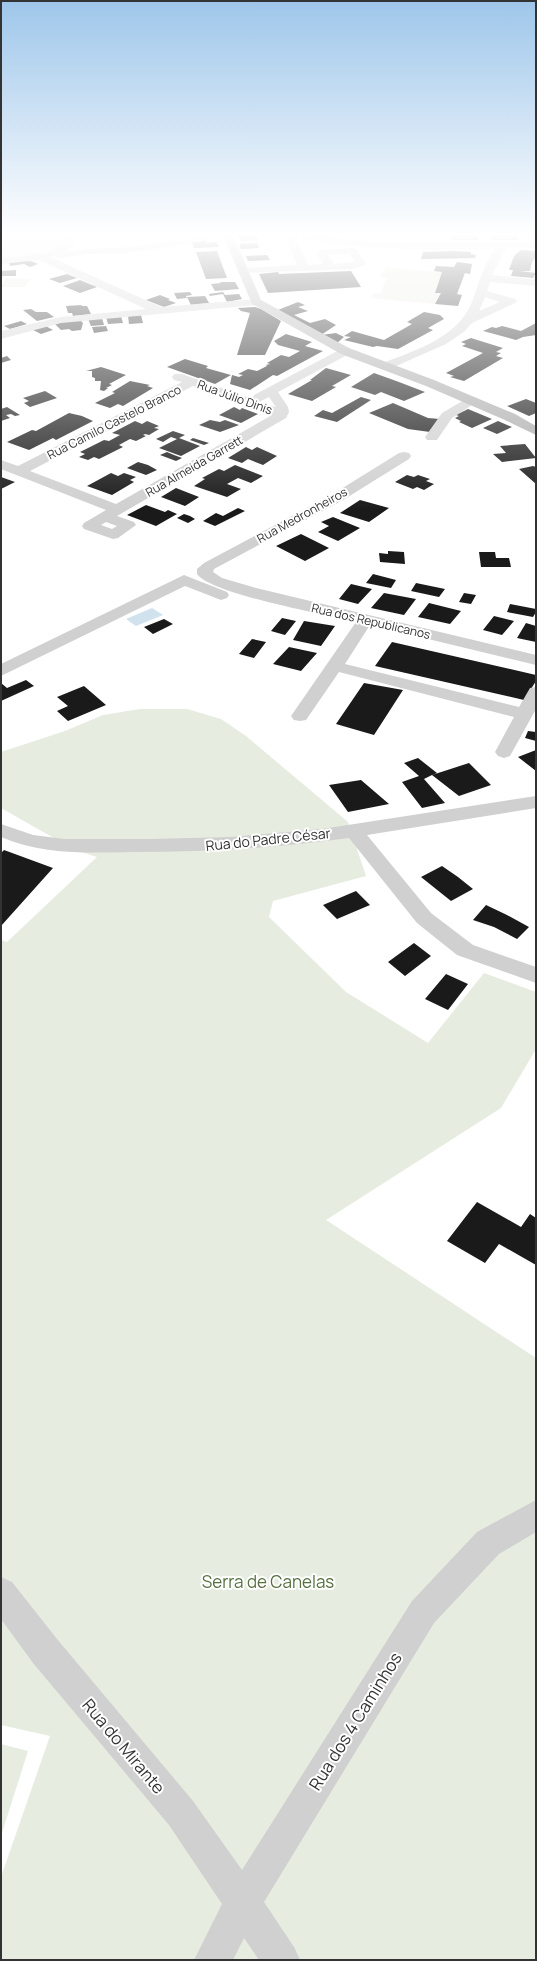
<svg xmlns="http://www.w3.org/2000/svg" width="537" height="1961" viewBox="0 0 537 1961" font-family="Manrope,sans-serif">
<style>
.green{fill:#e6ecdf}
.water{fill:#cfe2ee}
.building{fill:#1a1a1a}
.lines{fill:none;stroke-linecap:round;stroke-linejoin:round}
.minor{fill:#d0d0d0;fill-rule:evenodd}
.major{fill:#ababab;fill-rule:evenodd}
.labels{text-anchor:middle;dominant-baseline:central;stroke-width:4;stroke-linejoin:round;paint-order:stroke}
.far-street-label{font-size:12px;fill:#333;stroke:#fff}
.street-label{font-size:14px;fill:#333;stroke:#fff}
.near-park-label{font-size:17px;fill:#56703f;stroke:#fff}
.near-street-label{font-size:17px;fill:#333;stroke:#fff}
</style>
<rect width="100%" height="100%" fill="#fff"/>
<path class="green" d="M1,235H65L67,239C51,256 23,257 1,258Z
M386,267L442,272L435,293H441L435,304L371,298L374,293L380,294L387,278L380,277Z
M6,278L31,279L24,287H1Z
M140,709H187L221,719L246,736L348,822L366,876L273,901L269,917L346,992L428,1043L484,973L536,992V1049L501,1108L326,1220L536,1358V1960H1V1877L50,1736L1,1725V940L7,942L97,857L75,850L1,808V752L65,731L103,715Z
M1,1744L28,1751L1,1836Z"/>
<path class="water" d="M152,608L163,615L136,626L126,619Z"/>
<path class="building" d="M238,235H255L258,240L241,241Z
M450,235H477L479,240H452Z
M490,235H516L518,240H492Z
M205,240L206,243L216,242L219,247L194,248L191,241Z
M257,243L259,248L241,249L239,244Z
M521,250L536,251V257L532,262L530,271H520L536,273L533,278L511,276L513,270H509L514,256Z
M217,251L227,278L206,279L196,252Z
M455,251L471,252V254L476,255L475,258L421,259L423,252Z
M267,255L270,260L248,261L246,256Z
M28,260L38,264L30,267L24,264L10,266L9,262Z
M457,262L472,264L470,274L465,273L457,294L462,295L458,306L435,304L441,293H435L442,272L434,271L436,266L454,267Z
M16,270V276H1V271Z
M351,271L361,287L268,293L259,274L278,272L279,274Z
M67,274L77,278L60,283L49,279Z
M80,280L87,283L97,287L80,293L63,286Z
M220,282H235L239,289L215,291L211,284L221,283Z
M190,292L192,295L186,296L187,298L177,299L174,293Z
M223,292L225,295L239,294L242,299L227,302L223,294L210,296L209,294Z
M160,295L170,299L168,300L176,303L164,307L146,300Z
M205,296L209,303L191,305L187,297Z
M298,302L305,305L298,307L308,311L294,315L310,323L325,319L336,325L321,335L278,310Z
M81,305L82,306H87L91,314L73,316L72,313H68L66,306Z
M255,307L261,309L281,321L265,355H237L250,313L241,311L238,308Z
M31,309L36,312H47L54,317L37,321L23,310Z
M424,312L440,315L444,319L428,328L433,330L398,349L377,346L373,347L344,340L351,337L344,336L352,331L384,340L412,324L407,322Z
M141,315L143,323L129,324L128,316Z
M121,316L123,323L108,324L106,317Z
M102,318L104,325L91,326L88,319Z
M79,319L83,323L81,330L72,331L69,329L61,330L54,323Z
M21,321L27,324L10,329L4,326Z
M536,323V335L523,337L516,340L483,331L492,327L496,328L502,326L521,331Z
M44,325L53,330L41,334L31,329Z
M106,326L108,331L94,333L92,327Z
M336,333L344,337L337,343L321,335Z
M286,334L312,342L305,346L323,351L277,376L273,375L250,390L230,384L232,375L239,377L243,375L238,374L248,369L257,371L267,366L266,365L270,364L267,363L281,355L289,357L300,351L278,345L274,341Z
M471,338L503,348L496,352L501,353L496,356L503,358L464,381L450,377L454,376L446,373L483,353L462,346L466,344L461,342Z
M7,356L11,360L1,363V358Z
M185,359L208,366L206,368L231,375L215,384L167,367Z
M101,367L126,375L109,384L112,385L106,388H108L104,391L100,390L101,381H95V378L92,377V371H86Z
M326,368L351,375L332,386L336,387L312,401L288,394L312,380H310Z
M374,373L399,382L425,392L404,401L381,392L375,395L351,387Z
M130,381L150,385L147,386L153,388L123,406L118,404L110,408L95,403L115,393L112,392Z
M45,391L57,398L30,407L24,403L29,401L23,398Z
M361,397L371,400L337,422L314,416L323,410L332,413Z
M526,399L536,403V413L529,416L507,406Z
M393,403L428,418L440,419L430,432L408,429L369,413Z
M7,407L20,415L15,416L11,414L6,415L10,418L1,421V409Z
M234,407L240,410L242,408L258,414L241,423L219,415Z
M468,409L492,419L472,428L459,422L461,421L455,418L459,416L456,415Z
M69,413L82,416L93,421L56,440L53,438L29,450L7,442L32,430L36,431Z
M210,420L220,422L225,420L239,425L220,432L199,425Z
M135,421L142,424L147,421L159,426L154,428L159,429L149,435L145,434L143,435L146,436L136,441L130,439L119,445L123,447L99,459L94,457L88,460L79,457L85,454L80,452L104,440L109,441L120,435L112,433Z
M498,421L512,427L497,434L483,428Z
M173,431L185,435L179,438L200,446L181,456L159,448L177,439L171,437L163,442L156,439Z
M193,438L209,443L204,445L190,440Z
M525,444L536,458L502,462L493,454L506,453L500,446Z
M246,447L252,450L257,447L277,456L263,465L248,459L242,463L228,458Z
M167,452L174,455L182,458L176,461L160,455Z
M138,462L148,465L157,470L146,475L127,468Z
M235,465L263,476L251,483L238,478L227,484L241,489L227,497L194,486L205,479L202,478L219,469L224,471Z
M533,466L536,467V484L519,469Z
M111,473L118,476L124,473L136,477L130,480L134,482L112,495L87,486Z
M407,475L414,477L418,475L430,479L426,481L434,484L424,490L417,487L413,489L395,482Z
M1,477L15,482L1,489Z
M176,488L199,497L185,506L161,497Z
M360,500L389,508L369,522L340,513Z
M146,505L165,512L168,510L177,514L156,526L127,515Z
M238,508L245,511L215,526L203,521L216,513L223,516Z
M184,514L190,516L195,519L188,523L177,518Z
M333,517L360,528L338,541L318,532L329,526L321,522Z
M301,534L329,548L305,561L276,546Z
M388,551L404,552L405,564L380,562L379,553L388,554Z
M479,552H495L496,558H509L511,567H481Z
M373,574L396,580L391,588L366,583Z
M416,583L445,589L439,597L411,591Z
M351,584L372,589L358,604L339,599Z
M384,593L416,599L404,615L371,608Z
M464,593L476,595L471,604L459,602Z
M429,603L461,611L450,624L418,617Z
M510,604L536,609V612L533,617L507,612Z
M494,616L514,621L502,635L483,630Z
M282,618L296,621L285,635L271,631Z
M164,619L173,624L153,634L144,627Z
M304,621L335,626L321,646L293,640Z
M526,623L536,626V642L517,638Z
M252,639L266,642L254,658L239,654Z
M392,642L536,675V681L524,700L375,666Z
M289,647L317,653L301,671L273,664Z
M26,680L34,686L1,701V683L7,688Z
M364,683L403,690L374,735L336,724Z
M84,686L106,705L68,721L57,711L68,706L57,697Z
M528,731L536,732V741L525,738Z
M536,750V771L518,757Z
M418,758L437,773L432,775L469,763L491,785L459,796L432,775L424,779L445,803L422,808L402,782L419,776L404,763Z
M361,780L389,804L348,812L329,785Z
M4,850L53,868L1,926V853Z
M442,866L458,877L473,889L451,901L421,877Z
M356,891L370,905L337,919L323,905Z
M486,905L507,915L529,927L517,939L494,927L473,920Z
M414,943L431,956L405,976L388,962Z
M446,974L468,984L448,1010L425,999Z
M477,1202L521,1227L530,1214L536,1218V1265L499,1244L485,1263L447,1241Z"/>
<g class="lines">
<path class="minor" d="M69,235H79L73,245L66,251C87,248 107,249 128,247C162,244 193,235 227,235L222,238L128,253L85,254L60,258L54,256L50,257L161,307L256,299L262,302L256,305L61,323L1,339V331L61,317L146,309L39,260L1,264V258C23,255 57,258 69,235Z
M290,235H316L386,243L536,242V248H506L492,275L536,280V286L490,282L487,291L515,299L517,301L515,303L472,323L465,331L446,344L387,370L381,366L383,363C416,350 457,338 472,302C479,284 483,265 495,249C429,250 364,250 298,238L297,241L308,265L323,264L317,254L320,250L352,248L356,249L366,263L365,265L352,269L240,273L239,271L240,269L244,268L297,265L287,241ZM349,254L355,262L334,264L328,255ZM485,297L500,302L479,311Z
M345,347L349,348L351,351L349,354L278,392L288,407L289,412L286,418L117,516L134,522L136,525L118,538L113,539L84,529L82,526L84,523L106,510L1,469V460L18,466L182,382L174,380L172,377L174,374H182L252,399L254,395ZM193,386L272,415L116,504L30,471ZM269,397L276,407L259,402ZM106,522L117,526L112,529L101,525Z
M471,396L477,400L475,403L452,418L437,440H427L425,437L442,413Z
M404,452L409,453L411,456L409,459L343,500L214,569L213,572L222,578L256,588L536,655V665L370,625L345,664L519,707L530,688L536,687V709L510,756L504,758L498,756L495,752L514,717L339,672L306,720L300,721L294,720L291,716L356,622C328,615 211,594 197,574V569L204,563L333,494L399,453Z
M184,575L227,592L229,595L227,598L221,600L185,586L1,676V664Z
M536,796V808L367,835L431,913L473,945L536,967V983L457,955L417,923L349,838C277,848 205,852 133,852C88,853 43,855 1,837V824L33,835L65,839H151L231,837L322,829Z
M536,1500V1532L499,1554L434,1623L264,1902L294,1947L300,1960H259L244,1938L233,1960H194L222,1904L169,1825L33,1663L1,1619V1577L12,1582L57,1639L193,1801L242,1870L412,1601L477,1532Z"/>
<path class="major" d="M223,235H233L261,300L349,348L434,380L515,414L536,426V435L505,420L426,386L341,354L252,304Z"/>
</g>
<linearGradient id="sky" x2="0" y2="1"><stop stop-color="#9ec6ea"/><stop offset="0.46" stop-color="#fff"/><stop offset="1" stop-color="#fff" stop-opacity="0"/></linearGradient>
<rect width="537" height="510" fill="url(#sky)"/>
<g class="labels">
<g class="far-street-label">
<text transform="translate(235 397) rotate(20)">Rua Júlio Dinis</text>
<text transform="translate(114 422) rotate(-27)">Rua Camilo Castelo Branco</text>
<text transform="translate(194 466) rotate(-30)">Rua Almeida Garrett</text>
<text transform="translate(302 515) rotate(-29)">Rua Medronheiros</text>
<text transform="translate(371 621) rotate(13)">Rua dos Republicanos</text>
</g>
<g class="street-label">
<text transform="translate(268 839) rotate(-6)">Rua do Padre César</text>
</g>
<g class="near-park-label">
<text x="268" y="1581">Serra de Canelas</text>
</g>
<g class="near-street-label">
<text transform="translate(355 1721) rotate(-58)">Rua dos 4 Caminhos</text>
<text transform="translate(124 1746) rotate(50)">Rua do Mirante</text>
</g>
</g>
<rect width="537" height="1961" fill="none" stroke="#333333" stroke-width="4"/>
</svg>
